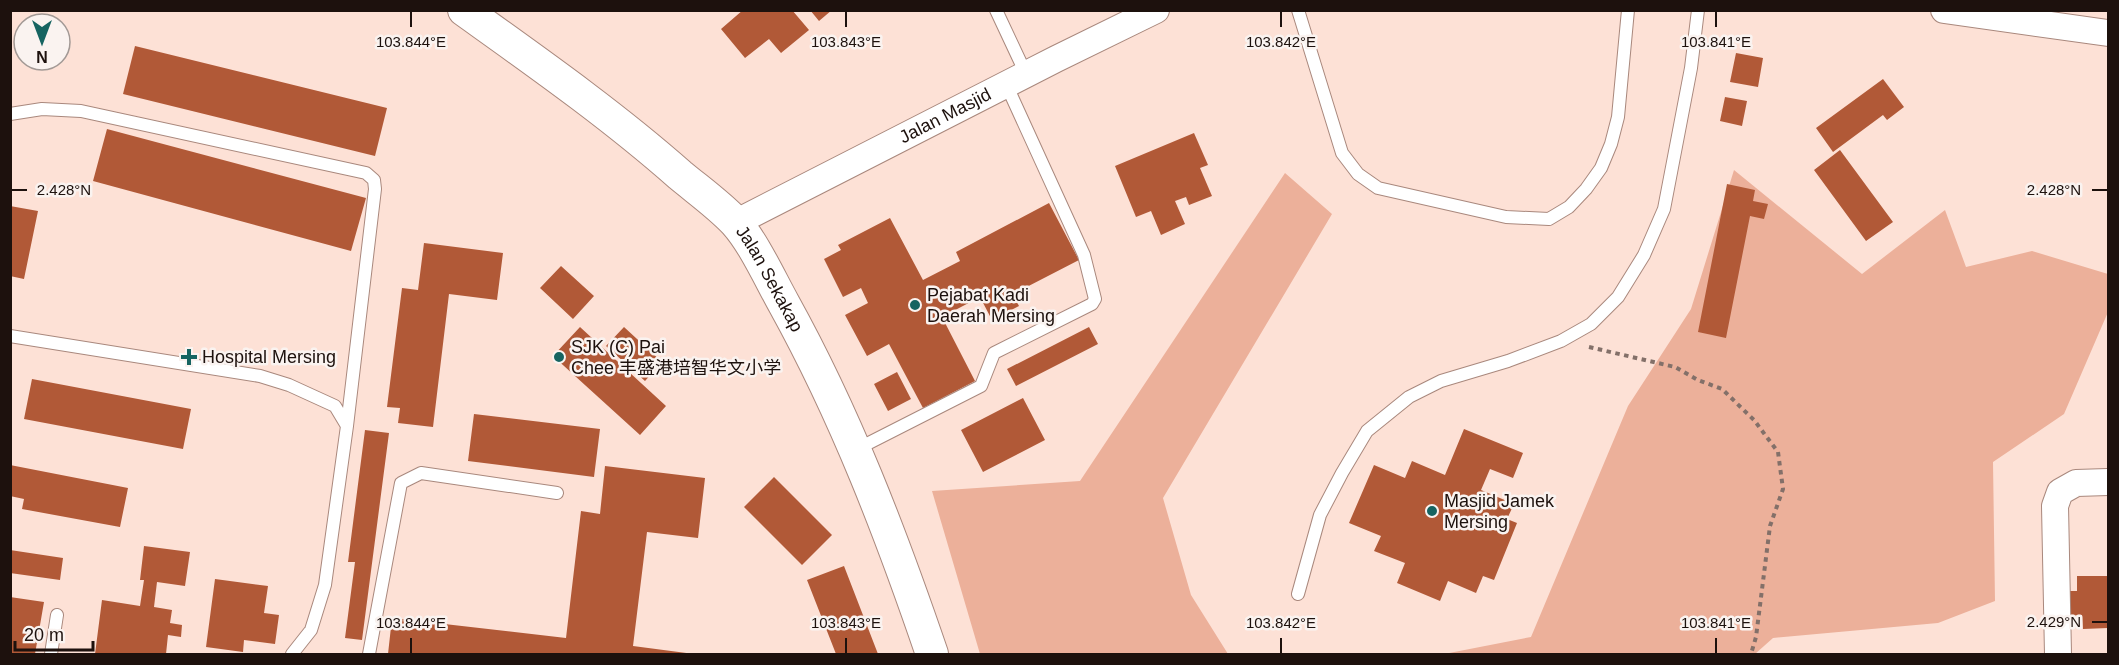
<svg xmlns="http://www.w3.org/2000/svg" width="2119" height="665" viewBox="0 0 2119 665" font-family="Helvetica,'Noto Sans SC',sans-serif">
<style>
.green{fill:#ecb09a}
.building{fill:#b15937}
.lines{fill:none;stroke-linecap:round;stroke-linejoin:round}
.service-casing{stroke:#a9887d;stroke-width:14}
.minor-casing{stroke:#a9887d;stroke-width:28}
.tertiary-casing{stroke:#a9887d;stroke-width:34}
.path{stroke:#837069;stroke-width:4;stroke-dasharray:4.5 4.5;stroke-linecap:butt}
.service{stroke:#fff;stroke-width:12}
.minor{stroke:#fff;stroke-width:26}
.tertiary{stroke:#fff;stroke-width:32}
.ticks{fill:none;stroke:#1d110d;stroke-width:2}
.poi-dot{fill:#166461;stroke:#faf3f0;stroke-width:2}
.labels{text-anchor:middle;dominant-baseline:central;stroke-width:5;stroke-linejoin:round;paint-order:stroke}
.street-label{font-size:18px;fill:#1d110d;stroke:#faf3f0}
.poi-label{font-size:18px;fill:#1d110d;stroke:#faf3f0;text-anchor:start}
.ticks-label{font-size:15px;text-anchor:middle;fill:#1d110d;stroke:#faf3f0;stroke-width:5;stroke-linejoin:round;paint-order:stroke}
</style>
<rect width="100%" height="100%" fill="#fde1d6"/>
<path class="green" d="M1734,170L1862,274L1945,210L1966,267L2032,251L2108,274V312L2064,414L1993,462L1995,601L1938,623L1773,638L1755,654H1444L1531,637L1628,406L1691,309Z
M1285,173L1332,214L1163,498L1191,595L1228,654H980L932,491L1080,481Z"/>
<path class="building" d="M743,10H792L809,30L781,53L769,39L745,58L721,29Z
M810,10H832L819,21Z
M135,46L387,108L375,156L123,94Z
M1736,53L1763,58L1758,87L1730,82Z
M1883,79L1904,107L1887,120L1883,115L1833,152L1816,128Z
M1725,97L1747,101L1742,126L1720,121Z
M107,129L366,198L351,251L93,181Z
M1194,133L1208,165L1200,168L1212,196L1189,205L1186,197L1175,201L1185,224L1161,235L1151,211L1136,217L1115,166Z
M1840,150L1893,222L1866,241L1814,170Z
M1727,184L1755,190L1753,201L1768,204L1764,219L1750,216L1726,338L1698,332Z
M1049,203L1079,260L1013,294L1019,306L992,320L980,297L942,317L975,381L923,408L889,344L867,356L845,315L868,303L861,288L843,297L824,259L841,250L838,245L890,218L923,280L960,261L956,252Z
M10,206L38,211L24,279L10,276Z
M424,243L503,253L497,300L449,294L433,427L398,423L400,408L387,407L402,288L418,290Z
M561,266L594,296L573,319L540,288Z
M580,327L666,406L640,435L553,356Z
M624,327L662,362L645,381L606,346Z
M1089,327L1098,344L1016,386L1007,369Z
M897,372L911,399L888,411L874,384Z
M32,379L191,409L183,449L24,419Z
M1023,398L1045,440L983,472L961,430Z
M474,414L600,429L594,477L468,461Z
M1464,429L1523,453L1513,478L1490,469L1481,490L1514,504L1507,519L1517,523L1494,580L1483,576L1476,593L1448,581L1440,601L1397,583L1405,563L1374,551L1381,536L1349,523L1374,465L1405,478L1412,461L1445,475Z
M365,430L389,433L362,640L345,638L355,562H348Z
M10,465L128,488L120,527L22,509L24,499L10,496Z
M605,466L705,478L698,538L647,532L633,646L694,654H388L392,618L566,638L581,511L600,514Z
M774,477L832,535L802,565L744,507Z
M144,546L190,552L185,586L157,582L154,607L172,610L170,623L182,625L181,637L168,635L166,654H95L102,600L140,606L144,580H140Z
M10,550L63,558L60,580L10,573Z
M844,566L878,654H836L807,580Z
M2077,576H2108V628L2083,629L2082,615L2066,616V591H2077Z
M215,579L268,586L264,613L279,615L275,644L244,640L243,652L206,647Z
M10,597L44,602L35,654H10Z"/>
<g class="lines">
<g class="service-casing">
<path id="service" d="M996,10L1026,74
M1298,10L1342,153L1358,174L1378,188L1506,217L1549,219L1569,207L1586,189L1601,168L1611,144L1618,117L1628,10
M10,114L42,109L81,111L366,173L374,180L375,189L347,426L325,585L311,630L292,654
M10,336L260,376L289,385L335,406L347,426
M857,449L981,386L994,353L1092,304L1095,299L1084,255L1006,84
M1298,594L1320,515L1342,473L1367,431L1409,397L1441,381L1508,361L1561,341L1591,324L1618,297L1644,255L1664,209L1691,68L1698,10
M51,654L57,615
M369,654L401,483L421,473L557,493"/>
</g>
<g class="minor-casing">
<g id="minor">
<path d="M1944,10L2108,33"/>
<path id="s1" d="M735,223L1056,59L1156,10"/>
<path d="M2058,654L2055,506L2060,492L2076,483L2108,482"/>
</g>
</g>
<g class="tertiary-casing">
<g id="tertiary">
<path id="s2" d="M464,10C538,63 612,115 680,175C698,190 719,205 735,222C754,243 770,279 784,304C846,416 891,534 932,654"/>
</g>
</g>
<path class="path" d="M1589,347L1675,367L1698,380L1722,389L1754,420L1778,452L1783,489L1770,526L1756,637L1751,654"/>
<use href="#service" class="service"/>
<use href="#minor" class="minor"/>
<use href="#tertiary" class="tertiary"/>
</g>
<path class="ticks" d="M411,12V27M846,12V27M1281,12V27M1716,12V27M12,190H27M2092,190H2107M2092,622H2107M411,638V653M846,638V653M1281,638V653M1716,638V653"/>
<g class="poi-dot">
<circle cx="915" cy="305" r="6"/>
<path d="M186 348h6v6h6v6h-6v6h-6v-6h-6v-6h6z"/>
<circle cx="559" cy="357" r="6"/>
<circle cx="1432" cy="511" r="6"/>
</g>
<g class="labels">
<g class="street-label">
<text stroke="none"><textPath href="#s1" startOffset="236">Jalan Masjid</textPath></text>
<text stroke="none"><textPath href="#s2" startOffset="411">Jalan Sekakap</textPath></text>
</g>
<g class="poi-label">
<text x="927" y="295">Pejabat Kadi<tspan x="927" dy="21">Daerah Mersing</tspan></text>
<text x="571" y="347">SJK (C) Pai<tspan x="571" dy="21">Chee 丰盛港培智华文小学</tspan></text>
<text x="202" y="357">Hospital Mersing</text>
<text x="1444" y="501">Masjid Jamek<tspan x="1444" dy="21">Mersing</tspan></text>
</g>
</g>
<g class="ticks-label">
<text x="411" y="47">103.844°E</text>
<text x="846" y="47">103.843°E</text>
<text x="1281" y="47">103.842°E</text>
<text x="1716" y="47">103.841°E</text>
<text x="2054" y="195">2.428°N</text>
<text x="64" y="195">2.428°N</text>
<text x="2054" y="627">2.429°N</text>
<text x="411" y="628">103.844°E</text>
<text x="846" y="628">103.843°E</text>
<text x="1281" y="628">103.842°E</text>
<text x="1716" y="628">103.841°E</text>
</g>
<rect width="2119" height="665" fill="none" stroke="#1d110d" stroke-width="24"/>
<g transform="translate(42 42) rotate(180)"><circle r="28" fill="#faf3f0" stroke="#a29995" stroke-width="1.5"/>
<path d="M0-4.5L10 22L0 15L-10 22Z" fill="#166461"/>
<text y="-9" font-size="16" font-weight="bold" text-anchor="middle" fill="#1d110d">N</text>
</g>
<path d="M15 641v9h78v-9" fill="none" stroke="#1d110d" stroke-width="3"/>
<text x="24" y="641" font-size="18" fill="#1d110d" stroke="#faf3f0" stroke-width="4.5" paint-order="stroke">20 m</text>
</svg>
